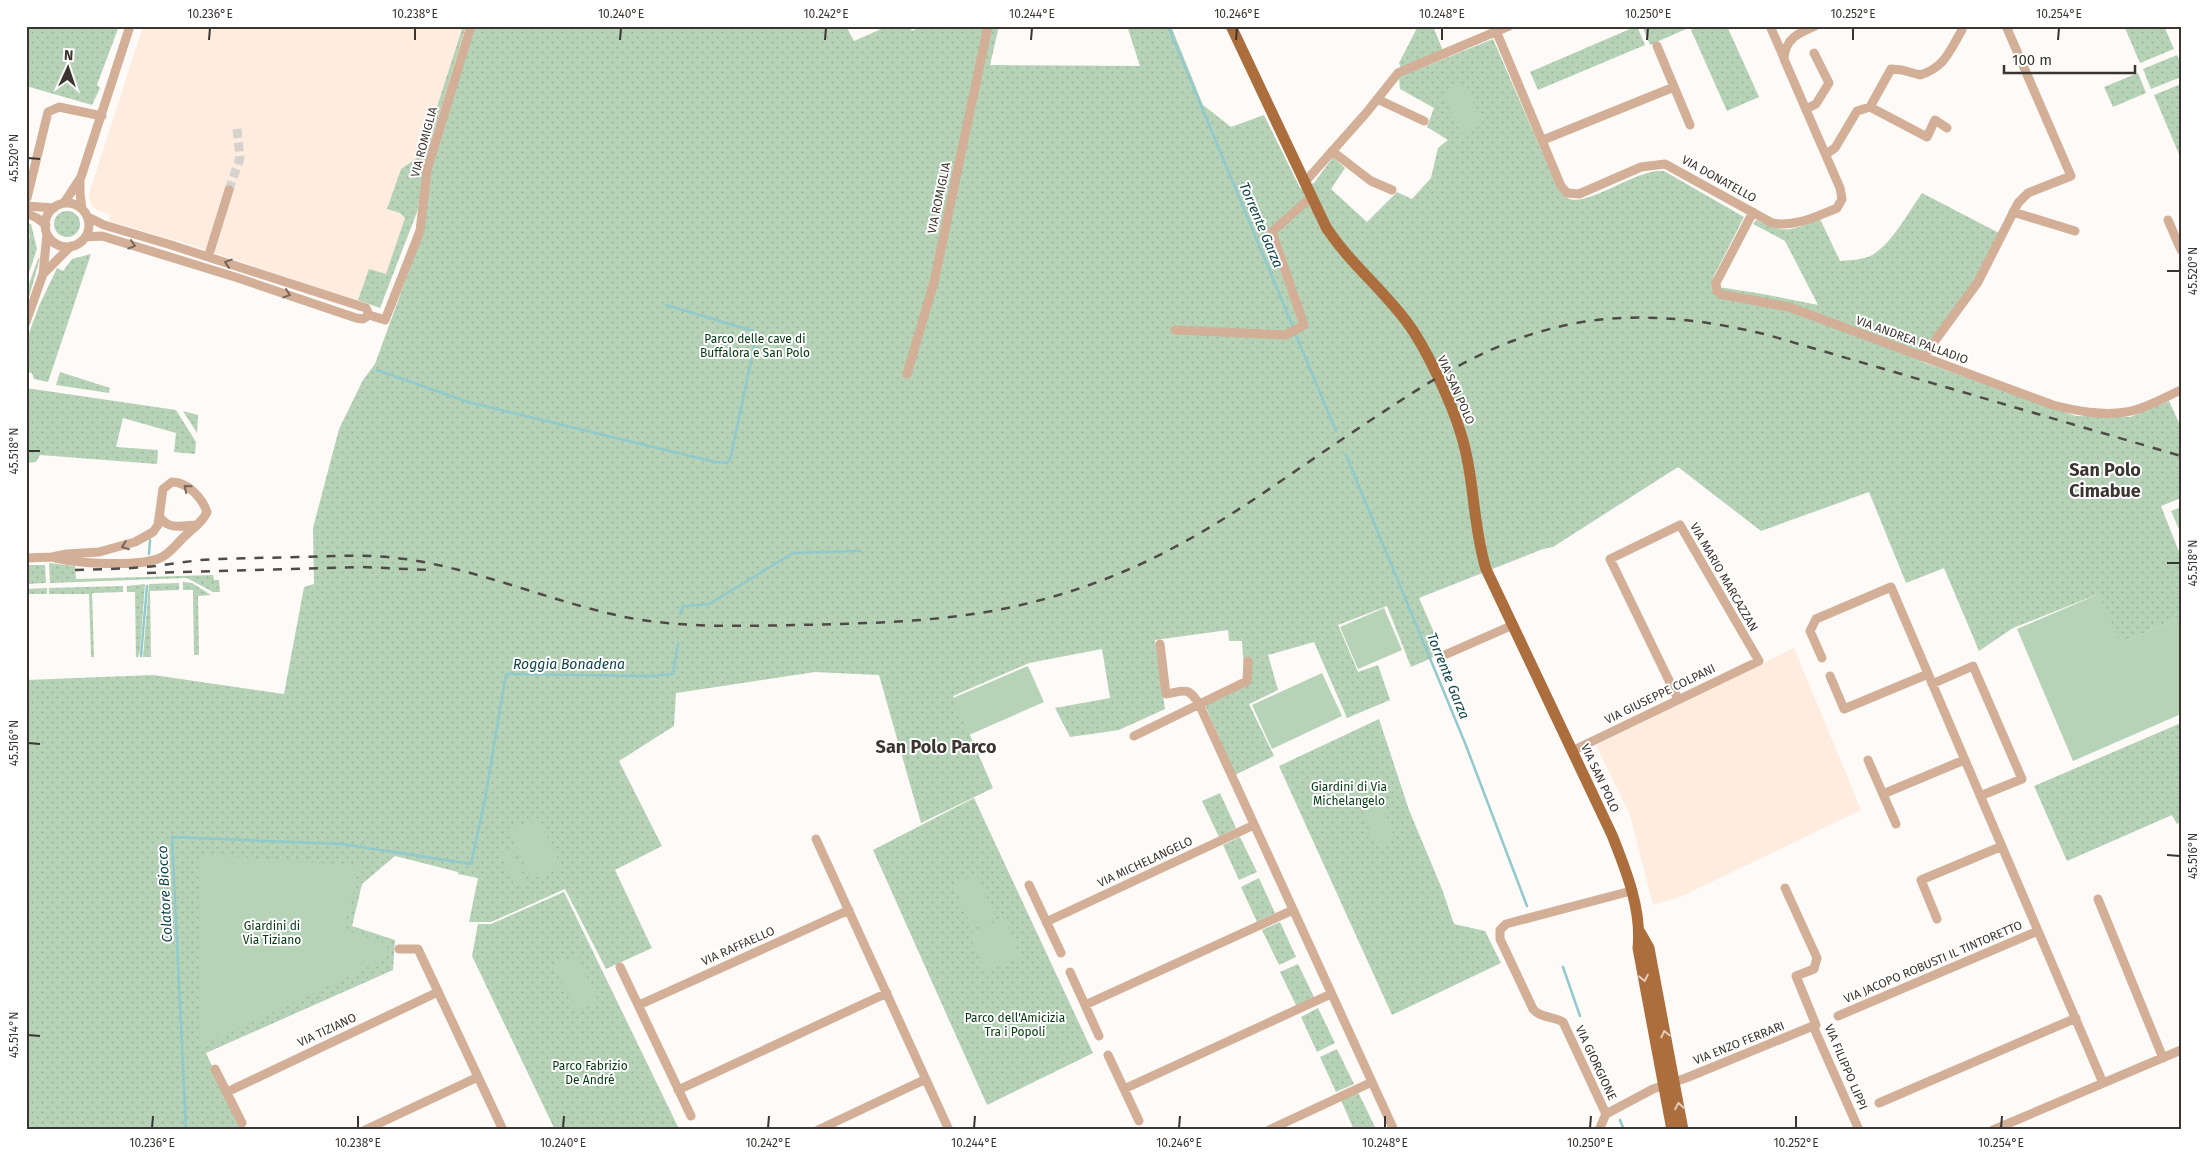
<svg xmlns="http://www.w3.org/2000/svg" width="2207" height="1156" viewBox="0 0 2207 1156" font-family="'Fira Sans',sans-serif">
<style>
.built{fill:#feecdf}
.grass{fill:url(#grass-dots)}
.garden{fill:#b6d2b7}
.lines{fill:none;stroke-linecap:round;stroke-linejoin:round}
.stream{stroke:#90cacd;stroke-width:2.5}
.minor-tunnel{stroke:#d6d3cf;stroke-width:9;stroke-dasharray:9 4.5;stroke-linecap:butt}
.minor{stroke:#d2af96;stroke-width:9}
.major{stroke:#ac6e3d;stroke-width:11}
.rail{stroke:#4f4a46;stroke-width:2.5;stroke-dasharray:9 9;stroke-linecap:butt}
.oneway{stroke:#776659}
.oneway2{stroke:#e2ccbb}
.ticks{fill:none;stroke:#3b3531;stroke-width:2}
.labels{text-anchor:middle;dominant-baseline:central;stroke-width:4;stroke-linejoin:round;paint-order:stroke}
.street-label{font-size:12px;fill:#3b3531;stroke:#fff}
.park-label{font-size:12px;fill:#01380d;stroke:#fff}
.water-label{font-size:14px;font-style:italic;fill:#0f4547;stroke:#fff}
.district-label{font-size:18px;font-weight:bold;fill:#3b3531;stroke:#fff}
.neatline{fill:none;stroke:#3b3531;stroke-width:2}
.ticks-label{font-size:12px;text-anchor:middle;fill:#3b3531}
</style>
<defs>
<pattern id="grass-dots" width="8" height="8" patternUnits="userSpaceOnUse" patternTransform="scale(1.25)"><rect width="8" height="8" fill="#b6d2b7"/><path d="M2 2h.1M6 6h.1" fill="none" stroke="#9db59e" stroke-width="1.8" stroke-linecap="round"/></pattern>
</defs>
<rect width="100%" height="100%" fill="#fdfaf7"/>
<path class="built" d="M143,26H466L430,145L417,212L380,308L181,242L108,221L111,215L97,210L92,206L89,199L90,191Z
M1794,648L1861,810L1680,897L1653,905L1630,815L1596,745Z"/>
<path class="grass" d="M26,26H119L97,85L100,88L92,105L26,86Z
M463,26H466L430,145L417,212L380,308L358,300L369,269L386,274L405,218L400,213L387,209L401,169L420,156L419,154L423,150Z
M474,26H846L854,41L888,26H909L912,31L923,26H999L990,65L1140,66L1127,26H1171L1203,105L1231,127L1264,115L1300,188L1314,183L1333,157L1345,168L1331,189L1367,222L1397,192L1412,199L1431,178L1438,148L1448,140L1427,127L1434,108L1400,89L1399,77L1493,39L1558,189C1561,193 1565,198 1570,199C1590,206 1638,168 1664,171L1744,217L1714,276L1712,286L1763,294L1818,305L1785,241L1753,224L1756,220C1785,234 1790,231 1820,219L1840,261C1850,260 1865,260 1874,254C1894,240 1908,213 1922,193L1999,233L1977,281L1920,361L2076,416L2130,417L2169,401L2181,427V498L2161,506L2181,557V617L2118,644L2096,595L2013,628L1979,651L1944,568L1906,583L1869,492L1761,531L1678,467L1553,547L1543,549L1419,598L1443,653L1411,667L1387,606L1338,625L1358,672L1378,665L1390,700L1347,718L1314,642L1268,655L1278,690L1249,704L1274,756L1235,775L1205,705L1245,685L1242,641H1229L1228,630L1155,640L1165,709L1119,730L1070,737L1055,708L1110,698L1102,649L1029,663L953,696L993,788L921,823L879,675L815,672L676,693L674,726L619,761L662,846L615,870L652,948L606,969L565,889L491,922H469L478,878L458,874V872L395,856L362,884L352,926L395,940L393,970L206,1053L242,1130H26V680L153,675L284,694L304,587L314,584L313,528L339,429L363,380L375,364L423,232L429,171Z
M1418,26H1433L1443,51L1401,68L1399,63Z
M1637,26L1645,45L1538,90L1530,72Z
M1642,26H1685L1686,29L1650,45Z
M1699,26H1727L1759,97L1727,111L1691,30Z
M2124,26H2164L2174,49L2140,63Z
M2177,55L2181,64V77L2151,89L2143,69Z
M2138,73L2146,93L2113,107L2104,87Z
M2181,84V159L2154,95Z
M54 224a13 13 0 1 1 26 0a13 13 0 1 1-26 0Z
M27,223L31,224L37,249L26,282V249L30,235L26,234Z
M91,254L48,382L34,379L32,373L26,372V341L39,306L57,268L63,271L72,259Z
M40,258L26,308V292L38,259Z
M60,372L110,388L109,393L56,385Z
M26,388L176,410L196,442L195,454L174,452L176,433L123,418L116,447L158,450L157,464L40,455L36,462L26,463Z
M183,411L198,415L197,433Z
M49,563L75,566L76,579L213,575L214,580H219L220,592H213L187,578L50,583Z
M26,565H45L46,583L26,584Z
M183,582L192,583L211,595L198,596L199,655H194L193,590H183Z
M179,583V590L150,591L151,657H143L149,584Z
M145,584L140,651L138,657H136L135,592H127V586Z
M123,586V592L92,593L94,657H91L89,594H49V588Z
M47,588V594H26V589Z
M1379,719L1409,810L1442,889L1454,924L1485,931L1501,963L1392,1015L1279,766Z
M2181,723V822L2177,824L2172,815L2067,861L2034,786Z
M1220,793L1236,828L1219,837L1202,801Z
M974,798L1093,1053L987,1105L873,850Z
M1240,837L1257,872L1239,880L1223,845Z
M1259,878L1275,913L1257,922L1241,887Z
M564,892L679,1129L555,1130L472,956L478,924H491Z
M1280,922L1296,957L1279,965L1262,930Z
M1298,964L1315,999L1297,1007L1280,972Z
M1318,1008L1335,1043L1317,1052L1301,1017Z
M1337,1049L1354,1084L1336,1092L1320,1057Z
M1358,1092L1375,1127L1370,1130H1354L1341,1100Z"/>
<path class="garden" d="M1465,83L1483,125L1461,134L1443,92Z
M2181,507V534L2171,511Z
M2099,594L2120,643L2181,617V714L2073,761L2017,629Z
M1384,608L1402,650L1358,669L1340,627Z
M1028,666L1044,702L969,735L953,698Z
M1322,673L1342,716L1272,749L1252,705Z
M1378,794L1395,839L1376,846L1359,801Z
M538,818L561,867L531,879L509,831Z
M511,848L526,882L515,887L501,853Z
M200,855L359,865L344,930L387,944V958L199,1047Z
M976,874L996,918L973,929L953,884Z
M1004,918L1021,957L986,972L969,934Z
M577,955L598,1001L576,1012L554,965Z"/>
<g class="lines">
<path class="stream" d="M1168,26L1293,327
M666,305L753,331
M1295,333L1336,431
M377,370L468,402L715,462L727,463L730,460L756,338
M1346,455L1465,743L1527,906
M149,554L150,540
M680,614L683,606L709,604L793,553L860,551
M141,656L147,586
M1563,967L1580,1016
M1620,1120L1624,1130
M186,1130L172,837L342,844L471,864L485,799L506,674L651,676L673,674L678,643"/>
<path class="minor-tunnel" d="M229,190L240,158L237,129"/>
<path class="minor" d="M1494,26L1561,186L1567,193L1579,194L1641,167L1665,164L1772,223C1796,227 1815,217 1837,208L1842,199L1840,188L1784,59C1785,39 1798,33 1815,26
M1770,26L1784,58
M1657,46L1690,125
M1377,99L1424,121
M1870,107L1891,69L1902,70L1920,75C1945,67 1949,52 1962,30
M1806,109L1816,104L1829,83L1814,53
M1543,140L1674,87
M1332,151L1371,181L1392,190
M1826,154L1835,148L1857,111L1870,107L1927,137L1935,120L1947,128
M80,179V194L82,209
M1304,183L1367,112L1398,73L1509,26
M27,198L48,112L59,107L102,116
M64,203L81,177L130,26
M45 225a22 22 0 1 1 44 0a22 22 0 1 1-44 0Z
M26,206L54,208
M1753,212L1716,283L1717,291L1720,294L1789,307L2053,405C2077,411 2102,416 2126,412C2143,410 2165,397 2181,390
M2013,212L2075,231
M26,213L37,218L46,225
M88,217L104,225L168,244L366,308L369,315
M2168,220L2181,250
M85,237L102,236L235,277L356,318L363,319L369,315L385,320L420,231L427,170L471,26
M210,251L229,190
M43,274L71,246
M26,322L43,274L47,234
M1175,330L1286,335L1304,325L1272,232L1311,197
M1923,357L1978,282L2018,203L2028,193L2071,176L2006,26
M907,374L934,282L988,26
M160,517C168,530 183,526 196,525
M26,558L52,557L67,554L99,552L135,542L153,532L158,525L163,489L172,482C188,482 202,498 207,512C203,522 193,528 186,535C178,542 170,554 160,558C139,567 74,564 52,557
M1160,644L1166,694C1185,691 1188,686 1199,704L1394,1130
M1440,657L1513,625
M1822,658L1810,631L1816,619L1891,587L2103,1083
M1830,676L1844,709L1928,674
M1932,684L1973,666L2022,779L1980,796
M1134,736L1247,681L1248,661
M1572,751L1759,661L1680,525L1610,559L1678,699
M1868,760L1896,824
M1883,794L1964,760
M816,839L949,1130
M1029,885L1061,953
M1785,888L1817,958L1814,969L1796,976L1816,1025L1813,1026L1859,1130
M2098,899L2163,1058
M1937,919L1921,880L2000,847
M1046,922L1254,825
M399,949H418L503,1130
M620,967L691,1116
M1070,972L1099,1036
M639,1005L849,910
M1085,1005L1293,910
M1838,1016L2038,931
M1108,1055L1139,1121
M215,1069L242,1123
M1124,1089L1331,994
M678,1090L887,993
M227,1092L438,992
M1879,1103L2076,1018
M1606,1114L1563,1022C1553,1016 1540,1018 1533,1009L1500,939V930L1506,924L1631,891
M365,1130L478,1077
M818,1130L926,1079
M1269,1130L1372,1082
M1599,1130L1606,1114L1653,1089L1686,1078L1813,1026
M1993,1130L2181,1050"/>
<path class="major" d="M1231,26L1326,227C1350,264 1384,290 1409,325C1427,350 1451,402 1460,431C1475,476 1472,524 1486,569L1612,835C1626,870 1642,910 1638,948L1672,1130
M1640,932L1649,948L1683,1130"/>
<path class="rail" d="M75,570C102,569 129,569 155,566C170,564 185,562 200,560C232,558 265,558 298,557C334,556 369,554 405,559C482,570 554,603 630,618C685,628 742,626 799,625C876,623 954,622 1029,603C1078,591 1126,573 1171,549C1231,518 1287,476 1344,438C1421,387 1488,338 1582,322C1645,312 1707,320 1768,335L2181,456
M147,573L363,567L429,570"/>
</g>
<defs><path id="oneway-chevron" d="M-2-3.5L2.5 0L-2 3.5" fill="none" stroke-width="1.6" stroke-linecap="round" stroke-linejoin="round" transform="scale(1.25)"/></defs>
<g class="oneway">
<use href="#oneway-chevron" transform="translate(132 245) rotate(17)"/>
<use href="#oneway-chevron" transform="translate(228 263) rotate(-162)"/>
<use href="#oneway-chevron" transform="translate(287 294) rotate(18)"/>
<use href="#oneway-chevron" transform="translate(187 488) rotate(-141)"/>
<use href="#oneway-chevron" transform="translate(125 546) rotate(159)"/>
</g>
<g class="oneway2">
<use href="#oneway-chevron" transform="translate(1644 978) rotate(79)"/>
<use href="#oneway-chevron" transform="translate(1665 1034) rotate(-103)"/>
<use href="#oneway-chevron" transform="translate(1679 1106) rotate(-99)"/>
</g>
<path class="ticks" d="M209,40L210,28M415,40V28M620,40L621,28M825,40L826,28M1031,40L1032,28M1236,40L1237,28M1442,40V28M1647,40L1648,28M1853,40V28M2058,40L2059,28M28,158L40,159M2167,271H2180M28,451H40M2167,563H2180M28,743L40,744M2167,855L2180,856M28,1035L40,1036M152,1128L153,1116M358,1128V1116M563,1128L564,1116M768,1128L769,1116M974,1128L975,1116M1179,1128L1180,1116M1385,1128V1116M1590,1128L1591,1116M1796,1128V1116M2001,1128L2002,1116"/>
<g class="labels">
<g class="street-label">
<text transform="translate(424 142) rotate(-75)">VIA ROMIGLIA</text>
<text transform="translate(1719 179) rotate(29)">VIA DONATELLO</text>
<text transform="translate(939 198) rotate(-78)">VIA ROMIGLIA</text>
<text transform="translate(1912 340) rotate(20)">VIA ANDREA PALLADIO</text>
<text transform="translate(1456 390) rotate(66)">VIA SAN POLO</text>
<text transform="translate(1724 577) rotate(60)">VIA MARIO MARCAZZAN</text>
<text transform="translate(1660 694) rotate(-26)">VIA GIUSEPPE COLPANI</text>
<text transform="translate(1600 778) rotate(65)">VIA SAN POLO</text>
<text transform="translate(1145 862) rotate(-25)">VIA MICHELANGELO</text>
<text transform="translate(738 946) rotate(-24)">VIA RAFFAELLO</text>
<text transform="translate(1933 962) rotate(-23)">VIA JACOPO ROBUSTI IL TINTORETTO</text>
<text transform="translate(327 1030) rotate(-25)">VIA TIZIANO</text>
<text transform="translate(1739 1043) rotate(-22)">VIA ENZO FERRARI</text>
<text transform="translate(1596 1063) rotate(65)">VIA GIORGIONE</text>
<text transform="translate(1846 1067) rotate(67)">VIA FILIPPO LIPPI</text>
</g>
<g class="park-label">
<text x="755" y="339">Parco delle cave di<tspan x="755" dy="14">Buffalora e San Polo</tspan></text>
<text x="1349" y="787">Giardini di Via<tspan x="1349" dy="14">Michelangelo</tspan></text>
<text x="272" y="926">Giardini di<tspan x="272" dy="14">Via Tiziano</tspan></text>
<text x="1015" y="1018">Parco dell'Amicizia<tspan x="1015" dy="14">Tra i Popoli</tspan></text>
<text x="590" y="1066">Parco Fabrizio<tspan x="590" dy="14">De André</tspan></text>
</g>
<g class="water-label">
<text transform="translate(1261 225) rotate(67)">Torrente Garza</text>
<text x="569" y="664">Roggia Bonadena</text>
<text transform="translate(1448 676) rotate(68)">Torrente Garza</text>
<text transform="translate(165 894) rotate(-93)">Colatore Biocco</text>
</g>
<g class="district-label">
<text x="2105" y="470">San Polo<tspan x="2105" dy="21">Cimabue</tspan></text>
<text x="936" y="747">San Polo Parco</text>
</g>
</g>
<rect width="2207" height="1156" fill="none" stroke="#ffffff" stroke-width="55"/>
<g transform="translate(68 68) rotate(3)" stroke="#ffffff" stroke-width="4" paint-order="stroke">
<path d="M0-4L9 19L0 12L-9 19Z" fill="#3b3531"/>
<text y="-8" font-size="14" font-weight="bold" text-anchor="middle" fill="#3b3531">N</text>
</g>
<path d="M2004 65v8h131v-8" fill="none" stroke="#3b3531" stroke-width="2.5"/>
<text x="2012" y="65" font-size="15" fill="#3b3531" stroke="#ffffff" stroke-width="4" paint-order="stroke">100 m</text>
<rect x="28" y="28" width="2152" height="1100" class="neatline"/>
<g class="ticks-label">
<text x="210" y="18">10.236°E</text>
<text x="415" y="18">10.238°E</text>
<text x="621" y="18">10.240°E</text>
<text x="826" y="18">10.242°E</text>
<text x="1032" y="18">10.244°E</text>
<text x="1237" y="18">10.246°E</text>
<text x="1442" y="18">10.248°E</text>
<text x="1648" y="18">10.250°E</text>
<text x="1853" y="18">10.252°E</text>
<text x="2059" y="18">10.254°E</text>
<text transform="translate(14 158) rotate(-90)" y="4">45.520°N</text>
<text transform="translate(2193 271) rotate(-90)" y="4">45.520°N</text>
<text transform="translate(14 451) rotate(-90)" y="4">45.518°N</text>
<text transform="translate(2193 563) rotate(-90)" y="4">45.518°N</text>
<text transform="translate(14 743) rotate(-90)" y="4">45.516°N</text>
<text transform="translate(2193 856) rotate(-90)" y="4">45.516°N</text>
<text transform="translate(14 1035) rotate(-90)" y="4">45.514°N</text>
<text x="152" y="1147">10.236°E</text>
<text x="358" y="1147">10.238°E</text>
<text x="563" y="1147">10.240°E</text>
<text x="768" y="1147">10.242°E</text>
<text x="974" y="1147">10.244°E</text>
<text x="1179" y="1147">10.246°E</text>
<text x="1385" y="1147">10.248°E</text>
<text x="1590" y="1147">10.250°E</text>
<text x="1796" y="1147">10.252°E</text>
<text x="2001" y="1147">10.254°E</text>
</g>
</svg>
